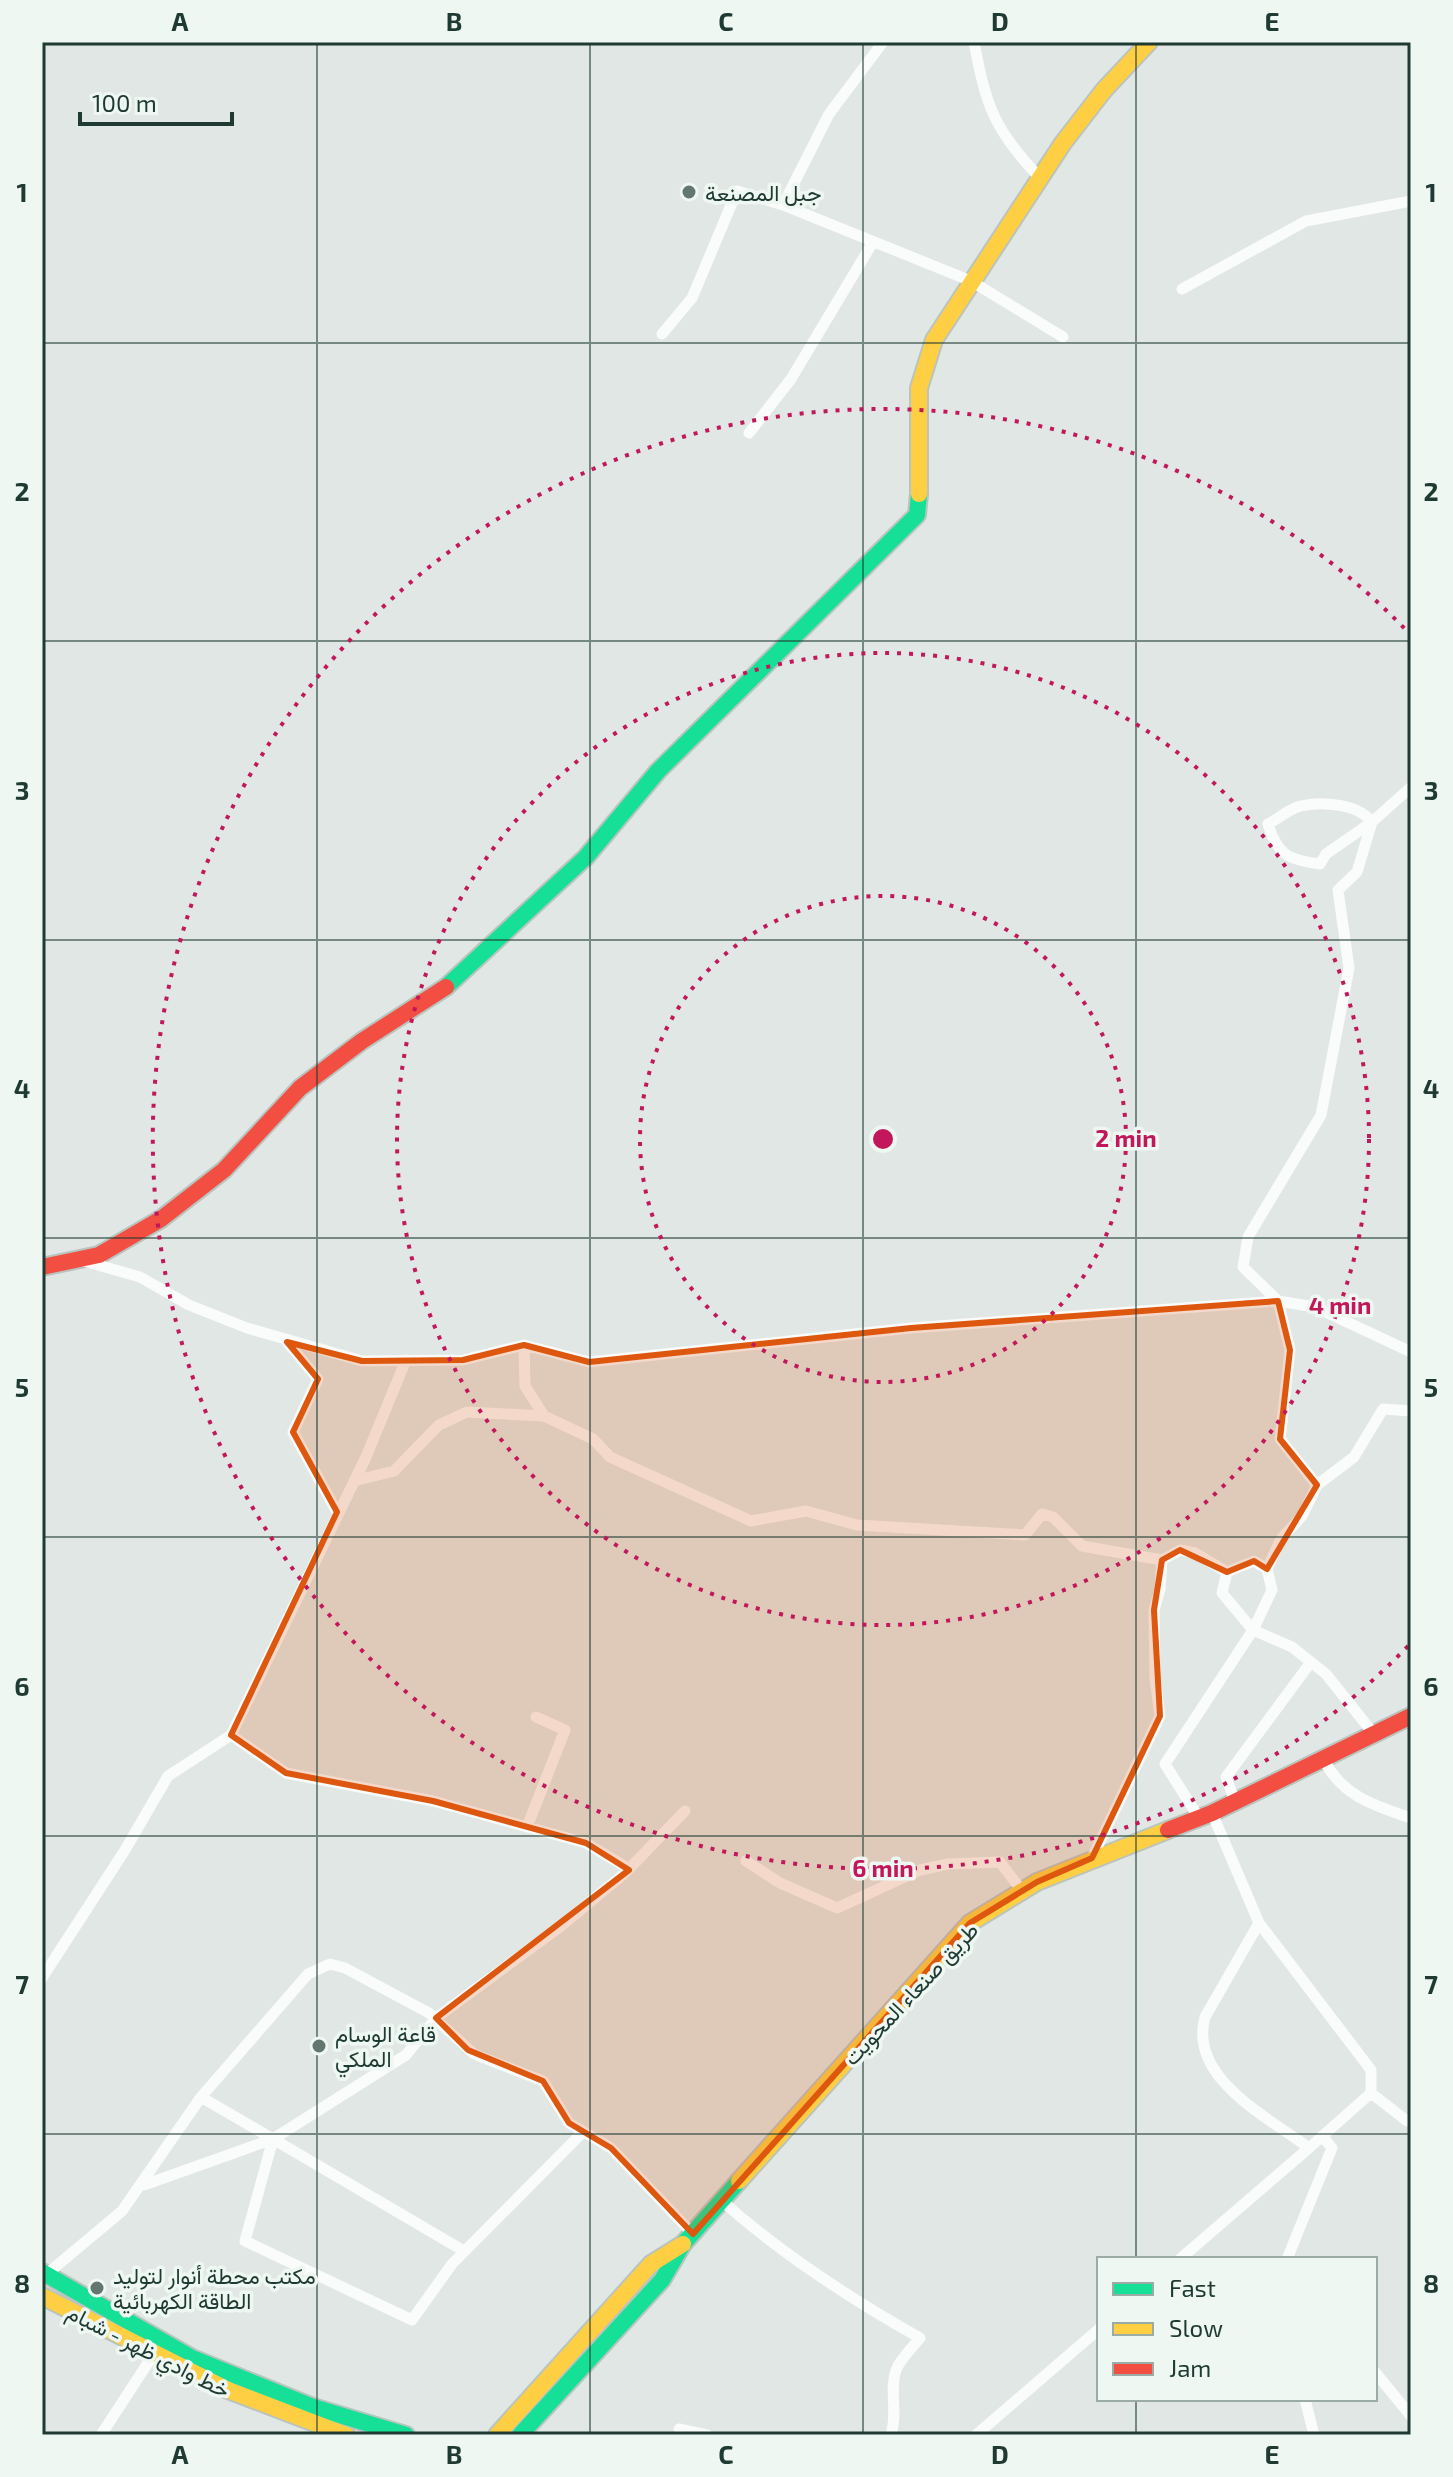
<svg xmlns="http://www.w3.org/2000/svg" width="1453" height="2477" viewBox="0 0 1453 2477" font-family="'Exo 2',Vazirmatn,sans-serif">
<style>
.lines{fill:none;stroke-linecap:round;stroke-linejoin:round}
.fast-casing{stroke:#bac4bf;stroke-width:20}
.slow-casing{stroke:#bac4bf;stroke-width:20}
.jam-casing{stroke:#bac4bf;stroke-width:20}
.street{stroke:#fafbfb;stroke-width:11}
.fast{stroke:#16e098;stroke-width:16}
.slow{stroke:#ffcf43;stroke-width:16}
.jam{stroke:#f24e42;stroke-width:16}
.marked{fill:#de570e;fill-opacity:0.2;stroke:#de570e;stroke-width:6;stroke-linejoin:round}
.grid{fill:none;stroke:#1e3a32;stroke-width:2;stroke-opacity:0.55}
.ring{fill:none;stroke:#c2185b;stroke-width:4;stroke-dasharray:4 8}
.poi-dot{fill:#627770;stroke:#eef7f2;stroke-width:3}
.labels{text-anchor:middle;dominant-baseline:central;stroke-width:7;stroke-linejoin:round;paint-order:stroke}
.poi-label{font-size:22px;fill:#1e3a32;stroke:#eef7f2;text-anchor:start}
.street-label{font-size:22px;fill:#1e3a32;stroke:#eef7f2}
.centre{fill:#c2185b;stroke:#eef7f2;stroke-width:4}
.ring-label{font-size:24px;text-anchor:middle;font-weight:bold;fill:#c2185b;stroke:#eef7f2;stroke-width:7;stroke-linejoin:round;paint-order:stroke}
.neatline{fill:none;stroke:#1e3a32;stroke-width:3}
.grid-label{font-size:26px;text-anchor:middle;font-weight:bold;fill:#1e3a32}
</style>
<rect width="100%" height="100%" fill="#e0e7e4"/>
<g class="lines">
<g class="fast-casing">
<path id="fast" d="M446,987L586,857L658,771L917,515L919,494
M42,2272L192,2358L313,2407L406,2435
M520,2435L662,2280L683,2244L739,2181"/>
</g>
<g class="slow-casing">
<path id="slow" d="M919,494V388L934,340L1063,143L1104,90L1149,42
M739,2181L970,1923L1037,1882L1168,1830
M42,2296L228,2390L346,2435
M497,2435L651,2264L683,2244"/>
</g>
<g class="jam-casing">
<path id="jam" d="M42,1267L99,1255L161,1219L224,1170L300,1088L362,1041L446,987
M1168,1830L1212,1813L1411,1716"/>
</g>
<path class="street" d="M974,42C986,106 994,130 1040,178
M783,205L829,114L883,42
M1182,289L1306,221L1411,201
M662,334L692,298L737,191L783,205L971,281L1063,337
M749,433L791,379L873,242
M84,1261L140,1277L189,1305L247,1328L362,1361L463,1360L524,1345L589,1362L911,1328L1278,1301L1315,1307L1411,1352
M287,1342L318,1379L293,1432L337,1512
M524,1345L525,1386L544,1416
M354,1481L394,1471L439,1425L467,1412L544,1416L593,1439L610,1457L751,1521L806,1511L857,1525L1025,1535L1042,1514L1053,1517L1082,1546L1162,1560
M1317,1485L1280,1439L1290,1350L1278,1301L1243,1267L1248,1237L1321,1115L1349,968L1338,890L1357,872L1372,822C1358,804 1323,801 1301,806C1290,808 1278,819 1268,824C1277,855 1289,860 1320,864L1326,854L1372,822L1411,787
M1267,1569L1281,1539L1302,1516L1317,1485L1354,1457L1383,1409L1411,1411
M231,1735L286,1773L433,1801L586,1843L629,1869
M1323,1757C1339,1795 1375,1806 1411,1818
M1235,1802L1226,1777L1311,1662
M1212,1813L1259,1923L1205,2017C1188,2078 1268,2117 1309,2148L1371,2093
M1199,1818L1165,1764L1253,1630L1272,1590L1267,1569L1254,1561L1227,1572
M527,1827L565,1730L536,1717
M1092,1858L1160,1716L1155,1678L1154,1610L1160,1589L1162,1560L1180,1550L1195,1553L1227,1572L1222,1593L1253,1630L1292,1647L1326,1674L1373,1733
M746,1861L780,1883L837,1908L920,1870L948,1864L1000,1862L1022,1891
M1259,1923L1371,2070V2093L1407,2121L1411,2120
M42,1978L125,1850L168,1776L231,1735L366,1457L406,1360
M201,2097L273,2139L406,2055L436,2018L561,1926L625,1873L685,1811
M273,2139L245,2241L412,2320L452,2264L582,2133
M273,2139L464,2251
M144,2185L273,2139
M722,2201C783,2255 849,2298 920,2338C912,2348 901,2358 896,2370C889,2391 898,2413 891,2435
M1180,2259L1309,2148
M1287,2259L1332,2148L1322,2136
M42,2278L122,2211L201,2097L308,1974L330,1964L345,1968L429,2013L474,2054L543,2081L569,2123L611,2148L693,2234
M1375,2372L1411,2416
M1305,2399L1314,2435
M679,2429L707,2435
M101,2435L153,2355
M976,2435L1099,2329"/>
<use href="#fast" class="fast"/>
<use href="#slow" class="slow"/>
<use href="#jam" class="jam"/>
</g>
<path class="marked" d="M1278,1301L1290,1350L1280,1439L1317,1485L1267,1569L1254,1561L1227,1572L1180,1550L1162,1560L1154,1610L1160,1716L1092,1858L1037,1882L970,1923L693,2234L611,2148L569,2123L543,2081L468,2050L436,2018L629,1870L586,1843L433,1801L286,1773L231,1735L337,1512L293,1432L318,1379L287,1342L362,1361L463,1360L524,1345L589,1362L911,1328Z"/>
<path class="grid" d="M317,42V2435M590,42V2435M863,42V2435M1136,42V2259M42,343H1411M42,641H1411M42,940H1411M42,1238H1411M42,1537H1411M42,1836H1411M42,2134H1411M1136,2399V2435"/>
<g class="ring">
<circle cx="883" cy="1139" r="243"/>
<circle cx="883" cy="1139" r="486"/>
<path d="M1408 1646A730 730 0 1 1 1408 632"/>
</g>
<g class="poi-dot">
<circle cx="689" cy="192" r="8"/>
<circle cx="319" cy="2046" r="8"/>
<circle cx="97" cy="2288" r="8"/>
</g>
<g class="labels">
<g class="poi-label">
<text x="705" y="192">جبل المصنعة</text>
<text x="335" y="2033">قاعة الوسام<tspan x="335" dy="25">الملكي</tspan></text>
<text x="113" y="2275">مكتب محطة أنوار لتوليد<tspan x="113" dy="25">الطاقة الكهربائية</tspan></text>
</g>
<g class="street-label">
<text transform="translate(910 1993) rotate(-47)">طريق صنعاء المحويت</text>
<text transform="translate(149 2350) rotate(27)">خط وادي ظهر - شبام</text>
</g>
</g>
<circle cx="883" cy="1139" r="12" class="centre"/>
<g class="ring-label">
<text x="1126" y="1147">2 min</text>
<text x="1340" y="1314">4 min</text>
<text x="883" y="1877">6 min</text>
</g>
<rect width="1453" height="2477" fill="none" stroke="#eef7f2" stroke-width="88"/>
<rect x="1097" y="2257" width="280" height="144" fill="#eef7f2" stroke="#9baba5" stroke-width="2"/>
<rect x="1113" y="2283" width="40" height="12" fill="#16e098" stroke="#9baba5" stroke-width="2"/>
<text x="1169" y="2297" font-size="24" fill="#1e3a32">Fast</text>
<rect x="1113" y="2323" width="40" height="12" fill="#ffcf43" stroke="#9baba5" stroke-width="2"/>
<text x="1169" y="2337" font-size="24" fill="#1e3a32">Slow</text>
<rect x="1113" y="2363" width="40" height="12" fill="#f24e42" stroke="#9baba5" stroke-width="2"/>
<text x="1169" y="2377" font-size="24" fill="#1e3a32">Jam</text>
<path d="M80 112v12h152v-12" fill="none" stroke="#1e3a32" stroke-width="4"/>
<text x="92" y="112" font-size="24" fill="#1e3a32" stroke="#eef7f2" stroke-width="6" paint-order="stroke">100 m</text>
<rect x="44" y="44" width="1365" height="2389" class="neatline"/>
<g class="grid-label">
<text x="180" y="31">A</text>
<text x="454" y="31">B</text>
<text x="726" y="31">C</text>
<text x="1000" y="31">D</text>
<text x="1272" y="31">E</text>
<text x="22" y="202">1</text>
<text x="1431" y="202">1</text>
<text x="22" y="501">2</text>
<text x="1431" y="501">2</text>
<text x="22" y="800">3</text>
<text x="1431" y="800">3</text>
<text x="22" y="1098">4</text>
<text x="1431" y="1098">4</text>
<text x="22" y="1397">5</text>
<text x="1431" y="1397">5</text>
<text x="22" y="1696">6</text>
<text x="1431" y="1696">6</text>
<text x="22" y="1994">7</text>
<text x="1431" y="1994">7</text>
<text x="22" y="2293">8</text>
<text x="1431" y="2293">8</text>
<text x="180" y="2464">A</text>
<text x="454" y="2464">B</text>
<text x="726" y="2464">C</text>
<text x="1000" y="2464">D</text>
<text x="1272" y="2464">E</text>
</g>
</svg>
